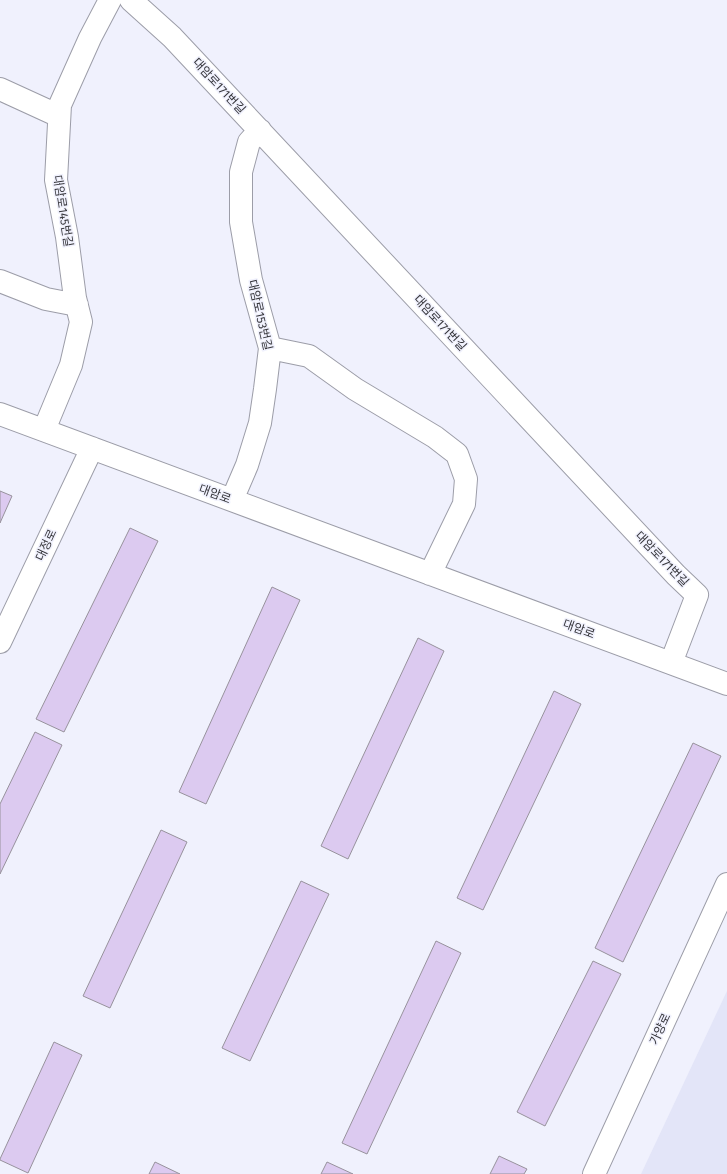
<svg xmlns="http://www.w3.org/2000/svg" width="727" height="1174" viewBox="0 0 727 1174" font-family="'Fira Sans','Noto Sans KR',sans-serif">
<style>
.built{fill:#e3e5f8}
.building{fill:#dccaf0;stroke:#97929c}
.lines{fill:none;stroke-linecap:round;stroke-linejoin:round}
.minor-casing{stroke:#9c9da8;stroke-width:24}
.minor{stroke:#fff;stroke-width:22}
.labels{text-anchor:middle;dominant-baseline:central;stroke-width:3;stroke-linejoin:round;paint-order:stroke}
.street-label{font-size:12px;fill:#35353a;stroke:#f0f1fd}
</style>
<rect width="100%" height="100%" fill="#f0f1fd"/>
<path class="built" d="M727,991V1174H641Z"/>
<path class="building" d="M0,491L12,496L0,523Z
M130,528L158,541L64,732L36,719Z
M272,587L300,600L206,804L179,792Z
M418,638L444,651L348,859L321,846Z
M554,691L581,704L483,910L457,898Z
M35,732L62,745L0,874V804Z
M693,743L721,756L623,962L595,948Z
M161,830L187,842L110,1008L83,996Z
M301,881L329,894L250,1061L222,1048Z
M436,941L461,953L367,1154L342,1143Z
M593,961L621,974L545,1126L517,1112Z
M54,1042L82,1055L28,1173L0,1160V1159Z
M499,1156L527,1169L524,1174H490Z
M155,1162L180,1174H149Z
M327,1162L353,1174H321Z"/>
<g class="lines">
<g class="minor-casing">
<path id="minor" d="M131,0L172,37L676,575L697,595L671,663
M0,89L59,116
M0,281L46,299L77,305
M270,348L309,356L355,389L435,437L457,454L466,479L464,504L430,574
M0,414L727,684
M44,430L71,365L81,322L75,298L67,237L56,180L60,105L90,38L110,0
M232,500L247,465L260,423L265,389L270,348L251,280L241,222V172L249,142L260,130
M0,642L92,448
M594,1174L727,884"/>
</g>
<use href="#minor" class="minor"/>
</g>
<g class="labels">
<g class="street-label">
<text transform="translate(219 86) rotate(47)">대암로171번길</text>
<text transform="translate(63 211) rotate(81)">대암로145번길</text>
<text transform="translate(260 315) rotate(77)">대암로153번길</text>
<text transform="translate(440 323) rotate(47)">대암로171번길</text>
<text transform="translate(215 494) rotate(20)">대암로</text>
<text transform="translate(46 545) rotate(-65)">대정로</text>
<text transform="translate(662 559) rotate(46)">대암로171번길</text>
<text transform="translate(579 629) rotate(20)">대암로</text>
<text transform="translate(660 1029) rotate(-65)">가양로</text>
</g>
</g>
</svg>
